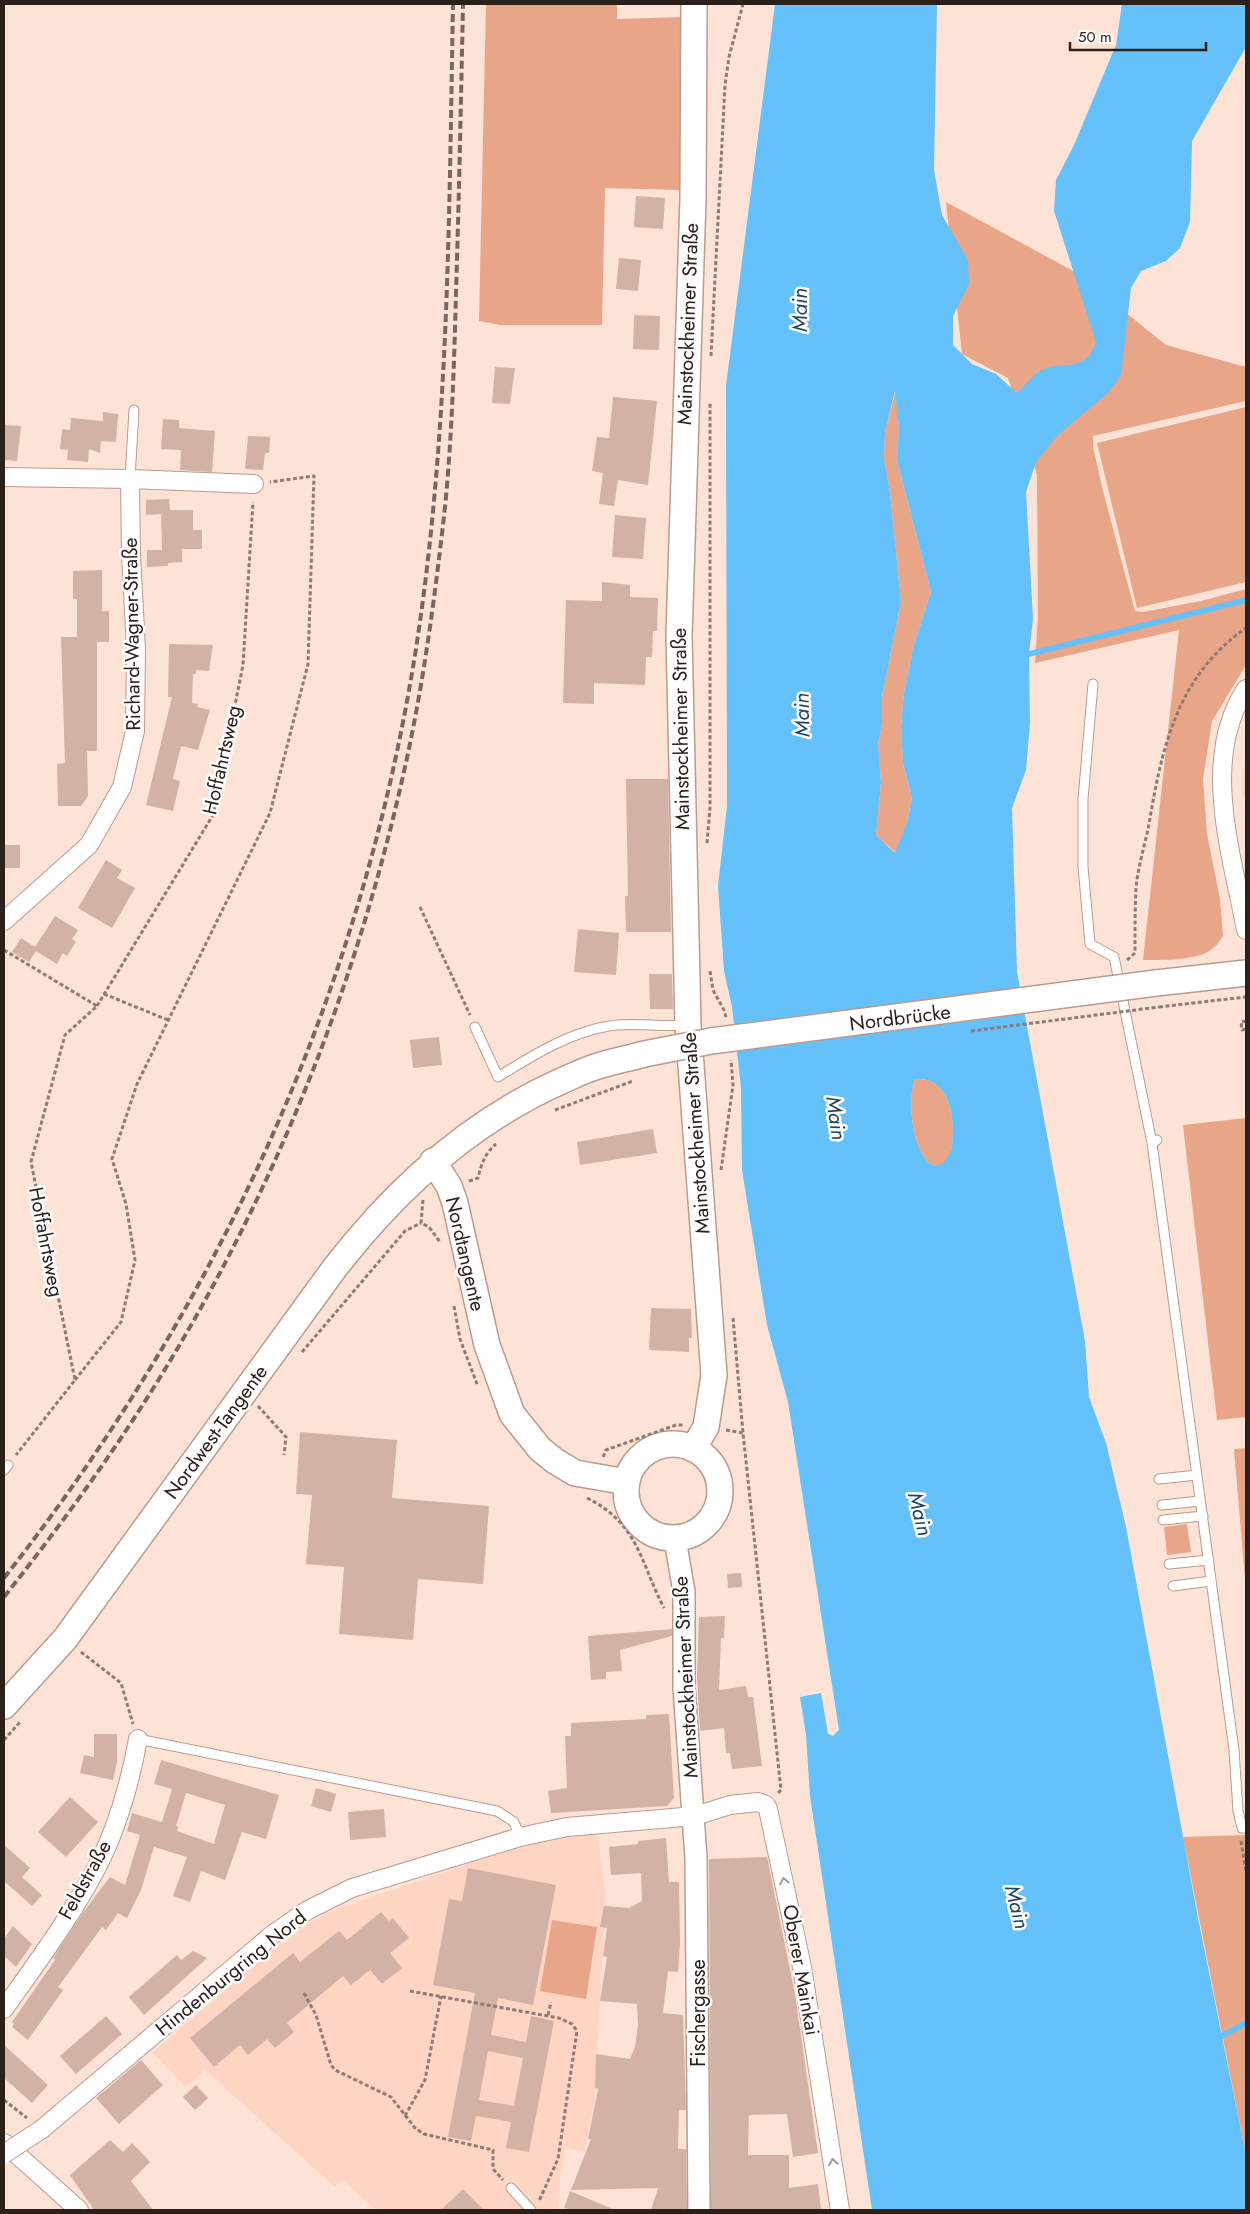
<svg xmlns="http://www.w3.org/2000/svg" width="1250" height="2214" viewBox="0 0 1250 2214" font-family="Jost,sans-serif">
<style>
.built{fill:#fed5c3}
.green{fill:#e8a587}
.water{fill:#64c1f9;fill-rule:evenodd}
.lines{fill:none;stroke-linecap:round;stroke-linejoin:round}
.stream{stroke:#64c1f9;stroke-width:5.5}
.building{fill:#d2b2a4;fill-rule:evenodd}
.service-casing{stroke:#bb9b8e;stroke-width:11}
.minor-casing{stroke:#bb9b8e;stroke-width:20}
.tertiary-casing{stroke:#bb9b8e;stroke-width:24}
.secondary-casing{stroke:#bb9b8e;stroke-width:28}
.path{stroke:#8e7b73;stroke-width:3;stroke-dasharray:4 2.5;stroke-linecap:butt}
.service{stroke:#fff;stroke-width:9}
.minor{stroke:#fff;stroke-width:18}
.tertiary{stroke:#fff;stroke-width:21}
.secondary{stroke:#fff;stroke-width:25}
.rail{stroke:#78665f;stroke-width:4;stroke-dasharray:8 4;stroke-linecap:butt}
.minor-bridge-casing{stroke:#bb9b8e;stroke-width:20;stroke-linecap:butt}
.secondary-bridge-casing{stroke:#bb9b8e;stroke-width:28;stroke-linecap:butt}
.path-bridge{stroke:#8e7b73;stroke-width:3;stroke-dasharray:4 2.5;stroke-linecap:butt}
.minor-bridge{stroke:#fff;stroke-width:18}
.secondary-bridge{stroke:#fff;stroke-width:25}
.oneway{stroke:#a09b98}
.labels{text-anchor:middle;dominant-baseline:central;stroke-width:5;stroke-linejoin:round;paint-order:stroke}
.street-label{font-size:20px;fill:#2c201b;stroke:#fff}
.water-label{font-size:21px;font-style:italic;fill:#1f465e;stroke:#fff}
</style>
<rect width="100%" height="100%" fill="#fde2d6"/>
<path class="built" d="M1246,749V807L1242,788Z
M597,1833L606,1893L594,2105L584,2152L565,2147L560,2178L559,2208L557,2210H377L342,2180L335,2187L205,2070L185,2087L153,2052L270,1952L314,1920L336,1909L539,1840Z"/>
<path class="green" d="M486,4H617V19L682,17L681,190L605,188L602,325H501L479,321Z
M946,202L1075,272L1166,345L1246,367V401L1093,436V447L1104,495L1135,611L1143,612L1201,601L1246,589V665L1212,721L1203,779L1207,834L1220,899L1223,936C1220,940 1217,945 1213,948C1199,961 1162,960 1143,960L1179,630L1035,663L1038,618L1037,476L1028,438L1008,378L962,354Z
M896,389L899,428L897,460L931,592L914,645L904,693L901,726L903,763L912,798L907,823L896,853L876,835L881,782L878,744L882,725V697L901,602L890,492L884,458L885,433Z
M1246,407V582L1137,608L1097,443Z
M915,1079C946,1077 953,1107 953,1133C952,1142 953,1151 947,1159C933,1179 919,1151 916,1139C911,1122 909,1095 915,1079Z
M1246,1118V1417L1217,1420L1183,1125Z
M1246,1448V1590L1234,1449Z
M1187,1524L1191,1552L1167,1555L1164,1527Z
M1246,1835V2155L1183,1837Z
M552,1920L597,1927L586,1999L540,1991Z"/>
<path class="water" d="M775,4H937L934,170L942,215L968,260L969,284L953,316V345L972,364L996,374L1017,393C1024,387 1035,372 1044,369C1068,361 1086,372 1096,342L1054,211L1056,180L1074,145L1116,45L1122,4H1246V47L1192,141L1190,222L1180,248L1166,261L1141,271L1131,288L1121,375L1109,392L1058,435L1036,462L1026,492L1033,619L1029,654L1030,723L1026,770L1012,808L1017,972L1085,1341L1089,1397L1106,1443L1126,1527L1198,1918L1246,2155V2210H872L810,1796L806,1735L800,1697L821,1693L828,1734L833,1736L839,1730L788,1402L767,1325L742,1170L741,1088L732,1007L724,971L718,886L727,806L726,386ZM895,391L899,428L897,460L931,592L914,645L904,693L901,726L903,763L912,798L907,823L895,853L876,835L881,782L878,744L882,725V697L901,602L890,492L884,458L885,433ZM915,1079C946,1077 953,1107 953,1133C952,1142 953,1151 947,1158C933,1179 919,1151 916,1139C911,1122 909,1095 915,1079Z"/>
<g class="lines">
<path class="stream" d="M1029,654L1246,600
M1222,2036L1246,2023"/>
</g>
<path class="building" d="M636,196L665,198L663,229L634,227Z
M619,258L641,260L638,291L616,289Z
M634,315L660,316L659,350L633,349Z
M495,367L515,368L510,404L492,403Z
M613,397L657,401L648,485L618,480L614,506L599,504L603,473L592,471L597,437L609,438Z
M103,412L118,414L116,442L101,441L100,453L89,449L88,462L67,460L68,450L60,449L62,429L70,430L71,418L103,421Z
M163,419L179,420V428L215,431L212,472L180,470L181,450L161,449Z
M4,425L21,426L17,461L4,460Z
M248,436L270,437L269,453H265L263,470L245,469Z
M169,499L170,510H193V530H202V549H182V562L168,563V566L147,567V550H162L161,514L146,515V500Z
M615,515L646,518L643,559L612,557Z
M102,570V611H109V642H97V751H87L88,796L81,806H58L57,764L65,763L61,637H77V599H73V571Z
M602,582L630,585V597L658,598L657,631H653L652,657H646L645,685L594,683V704L563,703L566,600L602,601Z
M169,644L213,645L209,671L196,670V674H193L192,703L198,704L197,707L210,710L198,750L181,746L173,779L180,781L173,811L146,805L172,697H168Z
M626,779H668L671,932H626L625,896H628Z
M4,845H20V868H4Z
M106,860L122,870L117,878L135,888L112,928L78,908Z
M55,916L78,930L72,939L76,942L67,956L63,953L57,964L36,951L29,962L12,952L21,938L35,947Z
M578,929L619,933L616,975L574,972Z
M649,974H672L673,1009H650Z
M439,1037L442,1065L413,1068L410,1040Z
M653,1129L657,1153L580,1165L577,1142Z
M651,1308L691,1309L692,1338H689V1352L649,1350Z
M300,1432L397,1440L392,1498L489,1506L483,1584L418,1579L413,1640L339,1634L344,1567L306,1564L312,1495L296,1494Z
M741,1573L742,1587L728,1588L727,1574Z
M725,1616L724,1638H721L719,1690L746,1686L748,1697H753L762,1766L732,1769L730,1753H726L724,1728L700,1731L697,1677L699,1617Z
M672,1629V1636L620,1650L622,1671L606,1672V1679L591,1680L588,1636Z
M669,1714L674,1798L667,1806L551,1813L548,1791L567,1788L565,1736H571V1723L646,1719V1715Z
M94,1734H117V1762L113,1780L80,1773L84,1755L94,1757Z
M161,1760L279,1795L266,1839L242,1832L225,1880L201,1871L190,1902L173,1896L187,1857L154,1847L141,1890L127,1918L118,1913L106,1930L102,1927L58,1987L63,1990L28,2040L12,2027L14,2024L12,2022L55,1960L53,1958L84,1911L110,1877L125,1885L140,1835L127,1831L132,1813L162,1822L172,1789L154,1784ZM186,1793L225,1805L214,1844L177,1831L178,1826H176Z
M316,1788L336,1794L331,1812L311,1806Z
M70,1797L98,1822L66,1857L38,1832Z
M384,1809L386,1837L350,1840L348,1812Z
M666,1838L669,1882H679L680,1943L678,1972L668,1971L663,2013L683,2015L686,2110H679L678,2149H686L687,2210H651L658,2188L571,2190L591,2139H588L598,2089L595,2088L596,2054L630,2059L635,2047L638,2025L637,2004L600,2001L607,1957L603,1956L607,1928L600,1927L604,1906L629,1908L642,1901L641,1873L611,1875L609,1847L638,1844V1841Z
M4,1845L30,1868L22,1877L42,1895L32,1906L4,1881Z
M767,1857L795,1994L818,2153L793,2157L787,2114L749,2115L748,2155H789V2188L818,2184L821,2210H711L709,1859Z
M468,1868L556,1885L533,2005L498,1998L491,2035L526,2042L531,2016L554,2021L529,2152L506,2148L511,2122L476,2116L471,2141L448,2137L475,1993L433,1985L449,1899L462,1901ZM488,2051L523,2058L514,2106L479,2100Z
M381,1912L389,1921L393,1918L409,1938L390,1953L402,1968L382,1984L370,1970L351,1985L343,1976L287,2023L294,2032L275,2048L267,2039L248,2055L240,2045L214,2067L190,2038L293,1953L300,1962L339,1931L347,1940Z
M13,1926L32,1944L16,1967L4,1956V1939Z
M193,1951L207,1958L144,2015L129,1997L177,1955L181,1960Z
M106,2016L122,2034L76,2074L60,2056Z
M4,2045L48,2085L32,2103L4,2078Z
M141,2060L163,2085L119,2124L96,2098Z
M196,2085L208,2098L195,2110L183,2097Z
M110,2140L123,2152L132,2143L150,2162L131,2181L153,2210H94L70,2175Z
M463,2189L484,2210H441Z
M570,2191L615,2210H572L564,2208Z"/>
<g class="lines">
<g class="service-casing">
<path id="service" d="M130,479L134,410
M1093,684L1083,799V867L1090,944L1114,957L1152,1143
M475,1027L498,1077C533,1055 575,1029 617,1025C639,1023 663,1027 686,1025
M1157,1140L1152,1143L1234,1750L1238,1811L1242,1828H1246
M4,1470L8,1465
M1159,1479L1197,1475
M1162,1505L1200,1501
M1163,1520L1203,1516
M1169,1564L1209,1560
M1173,1586L1211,1581
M138,1739L497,1811L514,1822L520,1837
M511,2188L531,2210"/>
</g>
<g class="minor-casing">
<path id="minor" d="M4,477L130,479L131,555L136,649L135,731L122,787L89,845L4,921
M130,479L254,484
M1246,689C1200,759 1232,854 1246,930
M4,2009C36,1964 70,1918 96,1869C117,1829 130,1783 138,1739
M42,2129L272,1935L308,1910L352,1888L520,1837L567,1827L695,1816L730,1805L758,1802L766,1805L768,1809L802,1967L840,2210
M4,2143L79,2210"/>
</g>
<g class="tertiary-casing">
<path id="tertiary" d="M675,1539L684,1592V1687L696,1858L699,2210"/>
</g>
<g class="secondary-casing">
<path id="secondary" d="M1156,983L1246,973
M433,1161L449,1186L455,1203L487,1345L512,1414L540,1449L555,1461L575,1473L627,1482
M626 1491a47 47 0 1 1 94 0a47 47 0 1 1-94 0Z
M693,1449L706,1427L714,1375L688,1025L679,636L693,198L694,4
M4,1706L65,1639L334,1269C394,1191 467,1124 557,1083C569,1078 580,1072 592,1068C609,1062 627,1059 644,1054"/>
</g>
<path class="path" d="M711,356L725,85L729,57L743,4
M707,843L710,808V402
M420,907L470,1015
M4,950L97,1006L65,1035L31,1162L75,1380L16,1455
M1127,960L1135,953C1135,931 1135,909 1136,888C1138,866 1145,845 1149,824C1162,747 1177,676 1246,628
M710,971L713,990L725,1012L726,1019
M104,994L168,1020
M97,1006L213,815L243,665L253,502
M1159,1007L1246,997
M1246,1021L1241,1022L1242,1030L1246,1029
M555,1110L633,1081
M721,1170L733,1085L731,1060
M469,1181L478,1178C481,1165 485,1153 496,1144
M423,1200L421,1223L429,1227L440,1242
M454,1306L460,1339L477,1384
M733,1318L743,1433L781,1790L778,1793
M302,1352L405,1231L421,1223
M75,1380L121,1322L135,1260L126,1204L112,1159L137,1084L270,813L308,664L314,476L270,482
M258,1406L286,1437L284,1455
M726,1430L743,1433
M603,1457L606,1450L676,1425H683
M587,1498C639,1524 640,1562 664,1608
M81,1652L121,1683L133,1724
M4,1740L21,1721
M1241,1841L1246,1872
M410,1991L559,2018L572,2024L577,2031L558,2159L539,2201
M304,1993L316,2015L331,2065L335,2070L391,2097L415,2128L424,2134L493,2150V2169L503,2180
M548,2015L551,2002
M4,2100L27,2118
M405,2116L425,2080L441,1996"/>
<use href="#service" class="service"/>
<use href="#minor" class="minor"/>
<use href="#tertiary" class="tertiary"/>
<use href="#secondary" class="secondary"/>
<path class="rail" d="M4,1578C220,1304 364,988 417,642C449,431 449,216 453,4
M4,1597C46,1544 87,1489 125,1432C257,1234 351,1008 403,776C423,688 435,597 445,507C452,436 454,365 456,294C459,197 461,100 463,4"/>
<g class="minor-bridge-casing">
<path id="minor-bridge" d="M4,2154L42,2129"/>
</g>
<g class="secondary-bridge-casing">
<path id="secondary-bridge" d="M644,1054L711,1041L1156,983"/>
</g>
<path class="path-bridge" d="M971,1031L1159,1007"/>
<use href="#minor-bridge" class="minor-bridge"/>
<use href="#secondary-bridge" class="secondary-bridge"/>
</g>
<defs><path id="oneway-chevron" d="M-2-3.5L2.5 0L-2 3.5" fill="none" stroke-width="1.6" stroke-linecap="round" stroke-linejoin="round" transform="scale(1.25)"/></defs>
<g class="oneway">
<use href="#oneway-chevron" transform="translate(784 1881) rotate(-102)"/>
<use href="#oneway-chevron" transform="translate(833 2162) rotate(-99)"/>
</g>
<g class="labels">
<g class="street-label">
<text transform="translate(688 324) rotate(-88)">Mainstockheimer Straße</text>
<text transform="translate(132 634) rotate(-91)">Richard-Wagner-Straße</text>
<text transform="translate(681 729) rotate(-91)">Mainstockheimer Straße</text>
<text transform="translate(222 760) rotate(-77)">Hoffahrtsweg</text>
<text transform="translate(900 1018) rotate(-7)">Nordbrücke</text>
<text transform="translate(696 1133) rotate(-94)">Mainstockheimer Straße</text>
<text transform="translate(46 1242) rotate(79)">Hoffahrtsweg</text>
<text transform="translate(465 1254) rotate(77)">Nordtangente</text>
<text transform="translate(216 1432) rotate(-54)">Nordwest-Tangente</text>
<text transform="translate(686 1677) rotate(-93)">Mainstockheimer Straße</text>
<text transform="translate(85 1880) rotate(-61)">Feldstraße</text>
<text transform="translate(801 1970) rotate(80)">Oberer Mainkai</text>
<text transform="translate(231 1973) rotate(-39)">Hindenburgring Nord</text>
<text transform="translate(698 2013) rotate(-90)">Fischergasse</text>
</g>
<g class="water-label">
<text transform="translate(800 310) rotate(-90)">Main</text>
<text transform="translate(802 715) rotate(-91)">Main</text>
<text transform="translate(836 1118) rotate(82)">Main</text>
<text transform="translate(920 1514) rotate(76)">Main</text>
<text transform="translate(1017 1907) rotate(76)">Main</text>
</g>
</g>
<rect width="1250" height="2214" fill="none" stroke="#2c201b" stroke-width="10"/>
<path d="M1070 42v8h136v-8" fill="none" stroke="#2c201b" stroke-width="2.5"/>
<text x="1078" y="42" font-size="15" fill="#2c201b" stroke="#ffffff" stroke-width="4" paint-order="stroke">50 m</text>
</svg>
